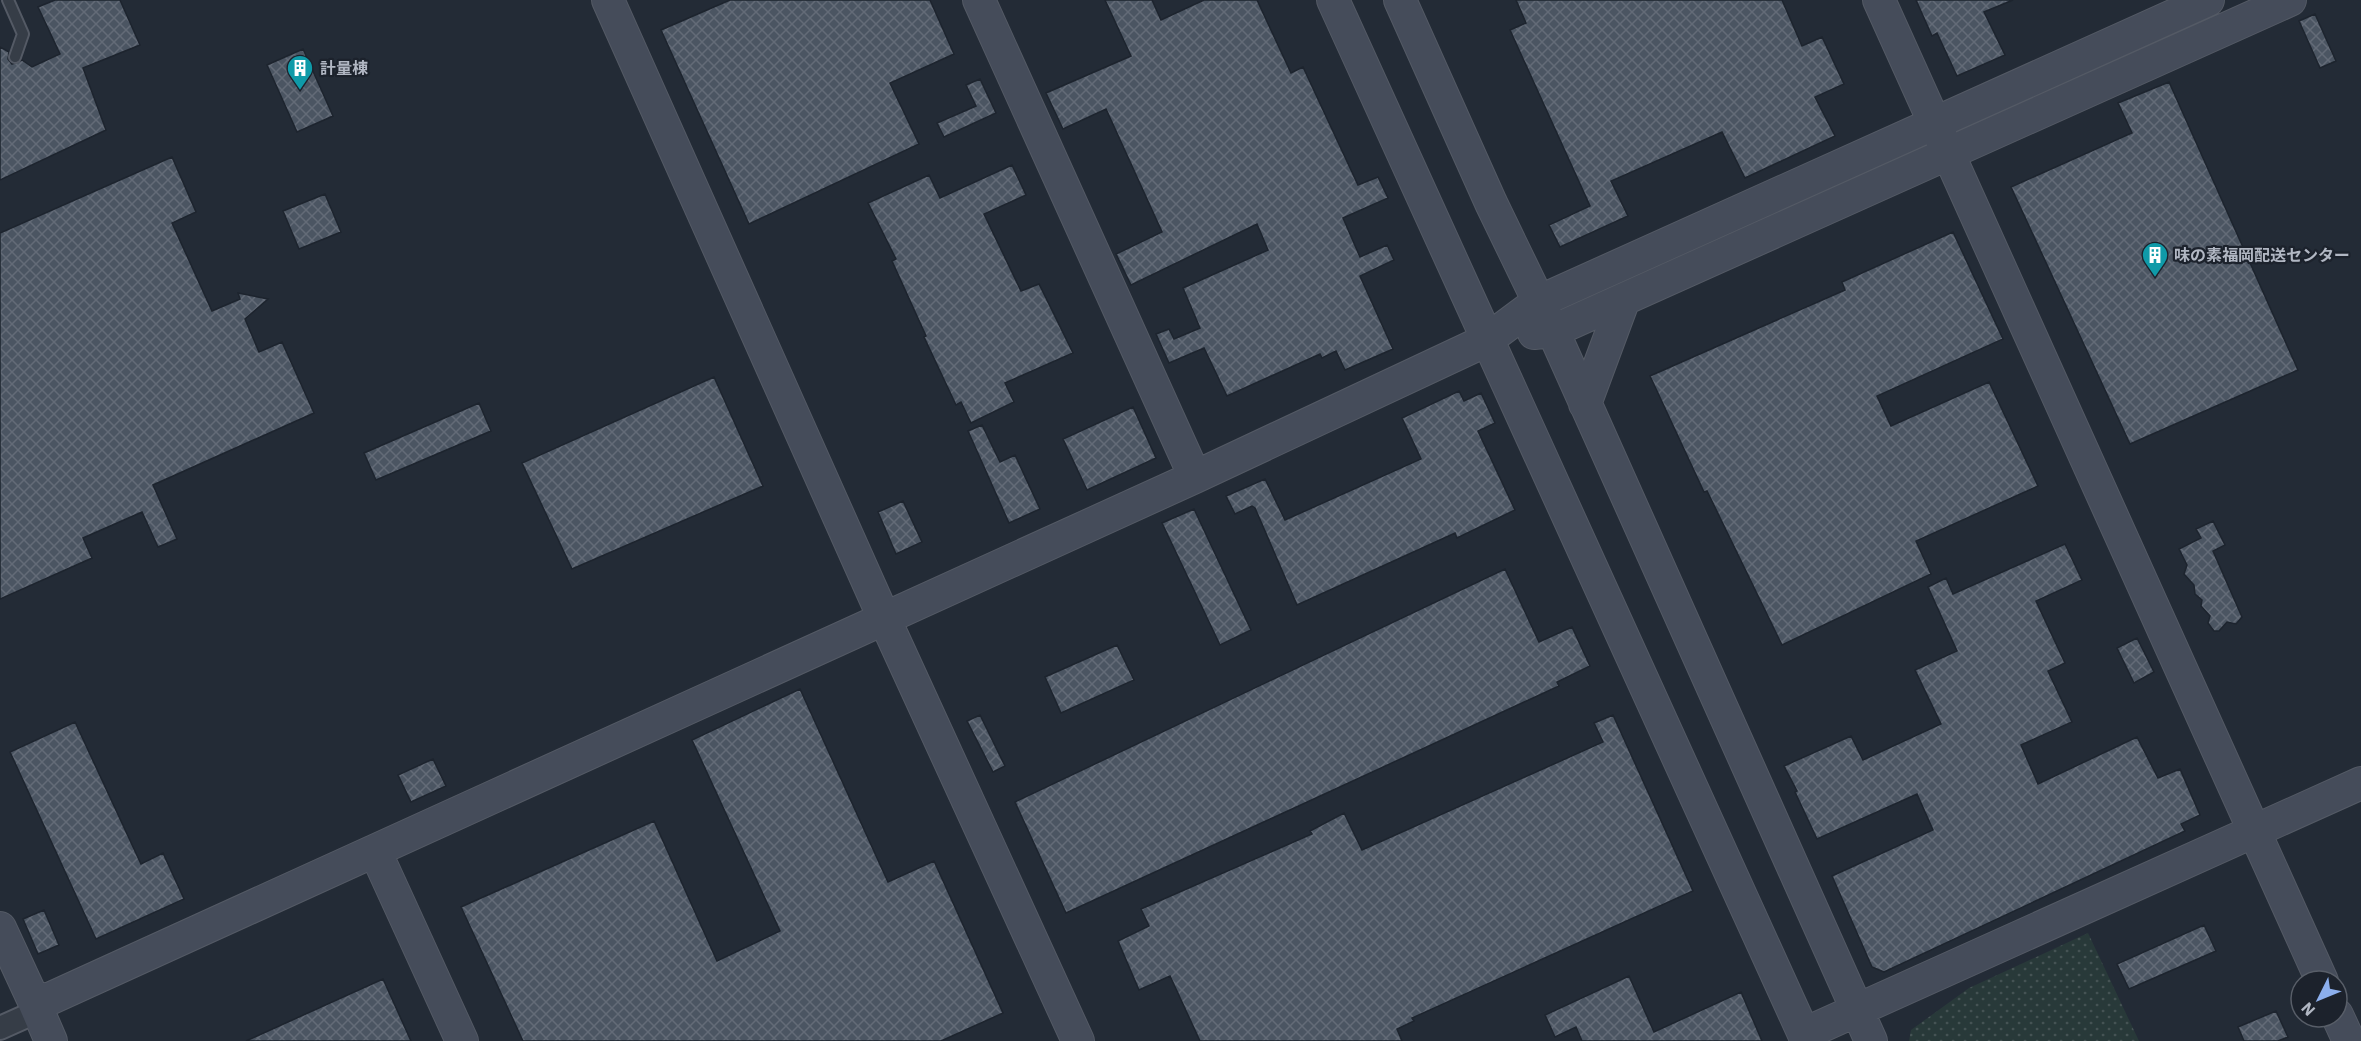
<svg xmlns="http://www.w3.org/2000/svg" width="2361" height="1041" viewBox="0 0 2361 1041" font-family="'IBM Plex Sans','Noto Sans JP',sans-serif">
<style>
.grass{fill:url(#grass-dots)}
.building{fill:url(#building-cross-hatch);stroke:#1d242e;stroke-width:1.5}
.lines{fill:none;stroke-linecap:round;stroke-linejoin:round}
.lane-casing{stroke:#545a65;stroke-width:14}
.street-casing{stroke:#545a65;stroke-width:26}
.secondary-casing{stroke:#545a65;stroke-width:34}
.lane{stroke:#363d47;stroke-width:10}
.street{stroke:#363d47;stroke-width:22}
.secondary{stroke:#454c5a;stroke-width:32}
.labels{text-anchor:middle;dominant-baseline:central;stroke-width:4.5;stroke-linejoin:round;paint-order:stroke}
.poi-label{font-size:16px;font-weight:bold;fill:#b1b7c3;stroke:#1c222c;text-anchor:start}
</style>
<defs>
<pattern id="grass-dots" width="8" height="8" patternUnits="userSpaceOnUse" patternTransform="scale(1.5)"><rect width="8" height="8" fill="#283939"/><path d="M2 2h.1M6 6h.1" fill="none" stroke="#455354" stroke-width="1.8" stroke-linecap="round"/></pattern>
<pattern id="building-cross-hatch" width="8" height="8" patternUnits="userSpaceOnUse" patternTransform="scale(1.5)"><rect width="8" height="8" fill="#4b5562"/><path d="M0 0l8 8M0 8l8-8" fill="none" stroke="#636b77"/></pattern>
</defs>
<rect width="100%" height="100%" fill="#232b36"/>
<path class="grass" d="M2088,933L2139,1041H1909L1911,1030L1969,988Z"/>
<path class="building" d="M55,0H120L140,45L83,68L106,130L0,180V47L9,52L8,59L12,64L22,60L32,67L60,54L38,7Z
M730,0H930L954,54L890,83L919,144L749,224L661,30Z
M1105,0H1152L1161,20L1204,0H1257L1291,73L1303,67L1358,185L1378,177L1388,198L1343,218L1360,257L1387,245L1394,260L1360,276L1393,349L1345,370L1336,351L1322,358L1320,354L1227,396L1204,348L1169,363L1156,334L1169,329L1174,339L1200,328L1183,288L1268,250L1257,224L1131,285L1116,254L1162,232L1106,109L1063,129L1046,93L1131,56Z
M1516,0H1782L1802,46L1822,37L1844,84L1815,97L1835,136L1745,178L1722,132L1611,181L1628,216L1560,247L1549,225L1590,206L1510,30L1526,23Z
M1916,0H2013L1984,12L2005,55L1957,76L1937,33L1932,36Z
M2315,14L2336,61L2320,68L2299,21Z
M303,49L333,116L297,132L267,65Z
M980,79L996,113L944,137L937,123L976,106L966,85Z
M2169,82L2298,370L2130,444L2011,187L2132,133L2118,103Z
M172,157L196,212L172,223L212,311L240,299L238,293L268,299L245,319L259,352L282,342L314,413L153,485L177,539L158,547L142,512L83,538L92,558L0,599V233Z
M1012,165L1026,195L984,214L1021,291L1039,284L1073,353L1005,383L1014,402L971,423L961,402L956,405L924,337L926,336L892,261L896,259L868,203L929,175L940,198Z
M325,194L341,232L299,249L283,211Z
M1953,232L2003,339L1877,396L1891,426L1989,382L2038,486L1916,541L1931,574L1782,645L1707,491L1704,492L1650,376L1845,290L1842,282Z
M714,377L763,486L572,569L522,463Z
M1459,391L1464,401L1481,393L1495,423L1478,431L1515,510L1457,538L1455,533L1297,605L1255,508L1252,506L1235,514L1226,496L1265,479L1285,520L1421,459L1402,418Z
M479,403L491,431L376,480L364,453Z
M1133,407L1156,458L1087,490L1063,439Z
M982,425L1000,462L1015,455L1040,509L1009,523L968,431Z
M903,501L922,542L896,554L878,512Z
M1194,509L1251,630L1220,645L1162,523Z
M2213,521L2225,545L2213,551L2242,617L2236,624L2227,622L2219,631H2214L2208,623L2210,616L2201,606L2202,600L2195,594L2194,585L2184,574L2187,565L2179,549L2201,538L2196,529Z
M2065,544L2082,580L2036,601L2065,663L2048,671L2072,722L2021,745L2038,784L2137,737L2158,778L2180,769L2200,815L2181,824L2185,831L1884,972L1872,967L1832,876L1933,830L1917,794L1817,839L1795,792L1797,791L1784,766L1851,736L1863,760L1941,724L1915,670L1957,651L1928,587L1946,578L1953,594Z
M1505,569L1539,642L1572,627L1590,666L1557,682L1559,686L1066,913L1015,802Z
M2137,638L2154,672L2134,683L2117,648Z
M1117,645L1134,680L1061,713L1045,677Z
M800,689L888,882L934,861L1003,1013L941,1041H523L461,907L654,821L717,961L780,931L692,740Z
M980,715L1005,766L993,772L967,721Z
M1613,715L1693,891L1412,1018L1414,1021L1397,1029L1402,1041H1200L1170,976L1139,990L1118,941L1149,926L1141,909L1312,834L1310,831L1344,813L1362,850L1603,742L1594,723Z
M75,722L141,864L163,853L184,899L96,939L10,752Z
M433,759L446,786L411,802L398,775Z
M44,910L59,945L38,954L23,919Z
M2204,925L2216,951L2129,989L2117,964Z
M1629,976L1654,1032L1741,992L1762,1041H1582L1576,1027L1555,1037L1545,1015Z
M383,979L411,1041H246Z
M2276,1011L2288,1037L2278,1041H2244L2238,1027Z"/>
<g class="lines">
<g class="lane-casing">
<path id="lane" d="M8,0L23,34L15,57"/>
</g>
<g class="street-casing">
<path id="street" d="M0,1028L38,1011"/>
</g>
<g class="secondary-casing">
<path id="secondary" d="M608,0L884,618L1078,1041
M979,0L1195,477
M1333,0L1807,1041
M1400,0L1491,203L1553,331L1871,1041
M1879,0L2322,981
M1534,333L1553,331L2290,0
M1585,404L1624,299
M375,851L462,1041
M0,928L32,997L47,1000L1195,477L1487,340L1538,302L2208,0
M32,997L51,1041
M2337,1015L2349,1041
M1804,1034L2361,783"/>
</g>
<use href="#lane" class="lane"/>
<use href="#street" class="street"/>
<use href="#secondary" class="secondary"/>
</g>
<defs>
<g id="building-pin" transform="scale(1.35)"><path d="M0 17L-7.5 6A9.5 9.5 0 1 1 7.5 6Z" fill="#0f9aa8" stroke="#1c222c"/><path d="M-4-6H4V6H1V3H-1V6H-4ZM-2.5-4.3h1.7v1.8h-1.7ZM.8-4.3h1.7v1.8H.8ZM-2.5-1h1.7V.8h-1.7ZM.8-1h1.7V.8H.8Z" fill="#fff"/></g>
</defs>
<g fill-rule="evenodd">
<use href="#building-pin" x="300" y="68"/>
<use href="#building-pin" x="2155" y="255"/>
</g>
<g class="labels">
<g class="poi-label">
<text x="320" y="68">計量棟</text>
<text x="2174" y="255">味の素福岡配送センター</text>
</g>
</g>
<g transform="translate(2319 999) rotate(227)"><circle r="28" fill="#1c222c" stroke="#585e68" stroke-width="1.5"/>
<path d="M0-4.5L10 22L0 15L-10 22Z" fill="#8cafed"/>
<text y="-9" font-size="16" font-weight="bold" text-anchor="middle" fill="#b1b7c3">N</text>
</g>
</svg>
